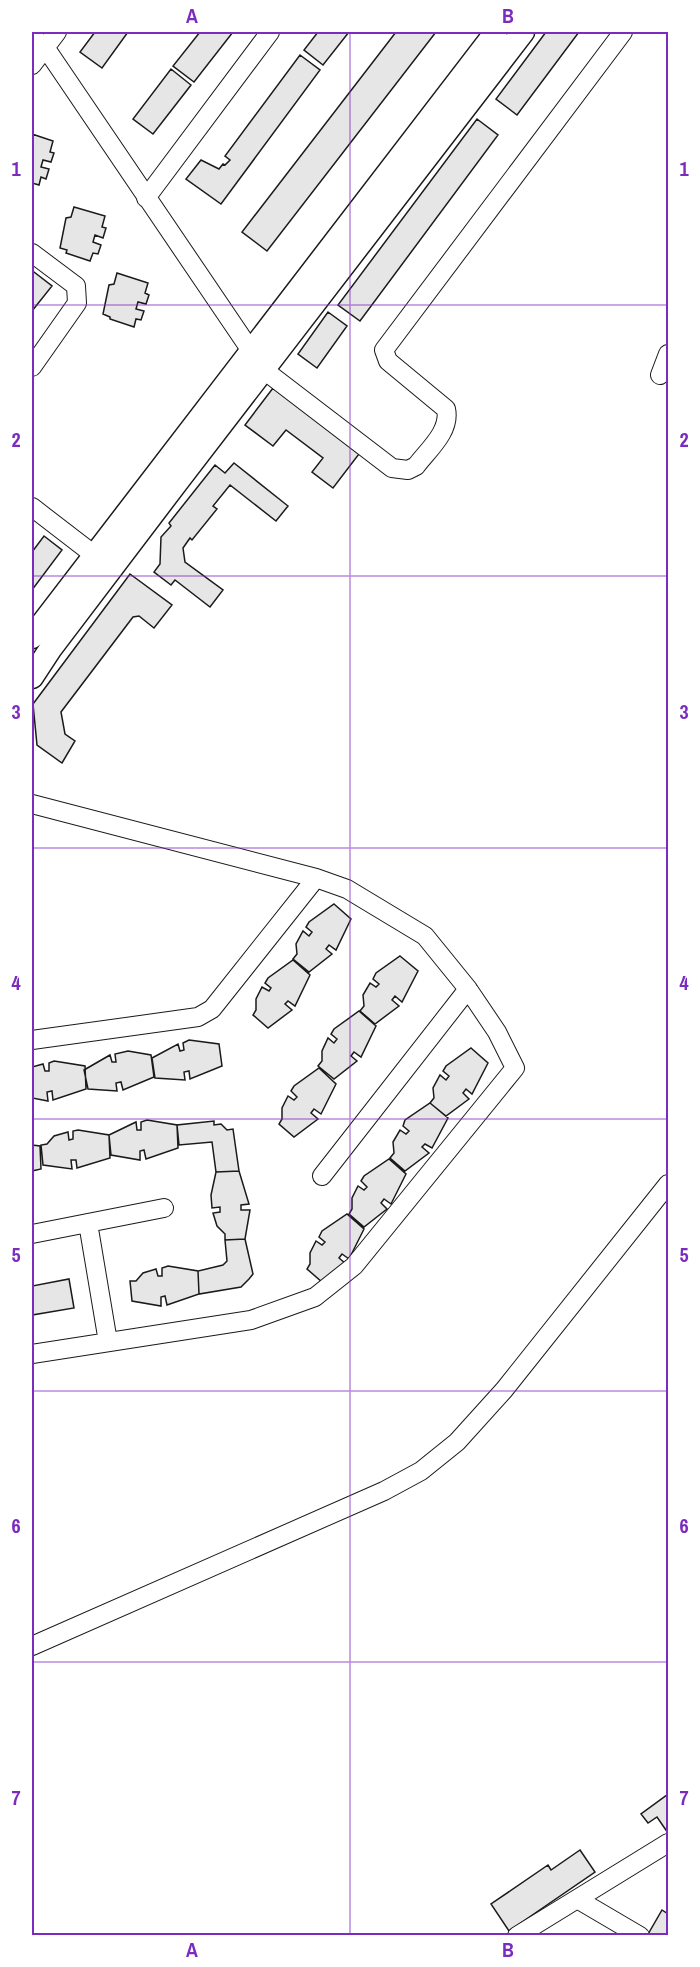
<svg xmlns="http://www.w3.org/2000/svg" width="700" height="1967" viewBox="0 0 700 1967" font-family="'Archivo Narrow',sans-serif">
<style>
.building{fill:#e6e6e6;stroke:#1a1a1a;stroke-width:1.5}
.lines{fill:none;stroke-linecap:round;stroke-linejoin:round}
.minor-casing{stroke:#1a1a1a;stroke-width:20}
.major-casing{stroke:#1a1a1a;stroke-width:25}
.minor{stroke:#fff;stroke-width:18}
.major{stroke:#fff;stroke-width:22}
.grid{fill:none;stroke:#7b2cbf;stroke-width:1.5;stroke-opacity:0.55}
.neatline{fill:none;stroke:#7b2cbf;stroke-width:2}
.grid-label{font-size:20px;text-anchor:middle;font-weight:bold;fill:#7b2cbf}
</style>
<rect width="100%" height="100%" fill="#fff"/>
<path class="building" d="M95,32H128L102,68L80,52Z
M200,32H233L194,82L173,66Z
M318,32H349L323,65L304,50Z
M396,32H436L267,251L242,232Z
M546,32H579L517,115L496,99Z
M300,55L320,70L221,204L186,179L201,160L219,169L223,164L225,165L230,160L225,156Z
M171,69L191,85L153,134L133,119Z
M477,119L498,135L360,321L338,305Z
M32,134L53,141L50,152L54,153L51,162L43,160L41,167L49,169L46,179L41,177L39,185L32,183Z
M74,207L105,216L102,227L106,228L103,238L95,235L93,242L101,245L98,254L93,253L90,261L66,253L67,250L60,248L66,218L71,217Z
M34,272L52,286L32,311V275Z
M117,273L148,283L145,293L149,295L146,304L138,302L136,309L144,311L141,320L136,319L134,327L110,319V317L103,314L109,285L114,284Z
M328,312L347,326L317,368L298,354Z
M273,388L359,454L333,488L312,472L323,458L286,430L273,446L245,425Z
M234,463L288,506L276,521L230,485L213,506L217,509L192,540L190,538L183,548L185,562L223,590L210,607L175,580L171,585L154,572L160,564L161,537L171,526L169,523L215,465L225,473Z
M44,536L62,550L32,590V552Z
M130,574L172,605L154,628L139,616L133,617L61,712L65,734L75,741L62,763L37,745L33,704Z
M334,904L351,919L336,950L329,945L326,949L332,954L309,972L293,959L297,954L296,944L303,931L309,936L312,932L306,927L309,922Z
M400,956L418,971L402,1002L395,996L392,1000L399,1006L375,1024L360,1011L364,1006L363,995L370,983L376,987L379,984L373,979L376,973Z
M293,960L310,975L295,1006L288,1001L285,1004L292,1010L268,1028L253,1015L256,1010V999L262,987L269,991L271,988L265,983L268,978Z
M359,1011L376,1026L361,1057L354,1052L351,1056L357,1061L334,1079L318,1066L322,1061V1051L328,1038L334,1043L337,1039L331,1034L334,1029Z
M189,1040L219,1044L222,1066L190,1079L189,1071L184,1072L185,1080L155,1078L152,1058L178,1044L180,1051L184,1050L183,1043Z
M471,1048L488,1063L472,1094L466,1089L463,1093L469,1099L446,1116L430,1103L434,1098L433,1088L440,1075L446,1080L449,1076L443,1071L446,1066Z
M128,1051L151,1055L154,1077L123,1090L121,1082L116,1083L117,1091L88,1089L84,1070L110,1055L112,1062H116L115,1054Z
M54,1061L85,1066L86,1089L53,1100L52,1091L47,1092L48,1101L32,1098V1067L43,1064L45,1071H49V1063Z
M319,1068L336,1084L321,1114L314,1109L311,1113L318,1119L294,1137L279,1124L282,1119V1108L288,1096L294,1100L297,1097L291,1091L294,1086Z
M430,1103L448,1118L432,1148L425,1144L422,1147L429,1153L405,1171L390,1158L394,1153L393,1142L400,1130L406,1134L409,1131L403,1126L405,1120Z
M147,1120L177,1125L178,1148L146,1159L144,1150L140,1151V1160L111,1155L109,1135L136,1122L137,1130H141V1122Z
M214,1121V1125L221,1124L227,1130L233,1129L239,1171L216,1172L212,1142L179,1145L177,1125Z
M78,1130L109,1135L110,1158L77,1168L76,1160H71L72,1169L43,1165L41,1145L47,1144L54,1136L68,1132L69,1140L73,1139V1131Z
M32,1145L40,1146L41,1169L32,1171Z
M389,1159L406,1174L391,1204L384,1199L381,1203L387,1209L364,1227L349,1214L352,1209V1198L358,1186L364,1190L367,1187L361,1181L364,1176Z
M239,1171L249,1204L241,1205V1210H250L245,1239L225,1240V1234L217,1226L213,1213L220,1212V1207L212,1208L211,1195L216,1172Z
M347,1214L364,1229L349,1259L342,1254L339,1258L346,1264L322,1282L307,1269L310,1264V1253L316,1241L322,1245L325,1242L319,1237L322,1231Z
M245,1239L253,1274L249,1279L241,1287L199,1294L198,1271L223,1265L227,1261L225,1240Z
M168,1266L198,1271L199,1294L167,1305L165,1296L161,1297V1306L132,1301L130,1281H136L143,1273L156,1269L158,1276H162V1268Z
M69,1279L74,1308L32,1315V1286Z
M667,1795L668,1797V1833L657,1817L648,1823L641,1814Z
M580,1850L595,1872L509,1931L491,1904L548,1865L551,1870Z
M662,1910L668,1914V1936H647Z"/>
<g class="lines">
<g class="minor-casing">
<path id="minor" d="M32,37L45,47L264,370L392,468L408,470L416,466C428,450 451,431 446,409L388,361L384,350L623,32
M32,65L57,32
M146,198L270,32
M32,253L76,286L77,303L32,367
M660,375L668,354
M32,507L93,554
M32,804L316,878L347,889L425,936L468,989L497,1032L515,1068L354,1266L315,1297L251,1320L32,1354
M32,1040L198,1017L212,1009L316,878
M322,1176L468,989
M88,1223L108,1342
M32,1234L164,1208
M32,1646L384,1491L421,1471L457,1442L504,1390L668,1184
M577,1899L668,1843
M517,1936L577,1899L640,1936"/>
</g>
<g class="major-casing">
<path id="major" d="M32,637L496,32
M32,677L51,648L177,482L523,32"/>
</g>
<use href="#minor" class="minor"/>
<use href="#major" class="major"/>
</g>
<path class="grid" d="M350,32V1936M32,305H668M32,576H668M32,848H668M32,1119H668M32,1391H668M32,1662H668"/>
<rect width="700" height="1967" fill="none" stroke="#ffffff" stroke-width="66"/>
<rect x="33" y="33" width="634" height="1901" class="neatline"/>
<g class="grid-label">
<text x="192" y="23">A</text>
<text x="508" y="23">B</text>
<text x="16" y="176">1</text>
<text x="684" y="176">1</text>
<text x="16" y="447">2</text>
<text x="684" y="447">2</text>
<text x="16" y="719">3</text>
<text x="684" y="719">3</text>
<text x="16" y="990">4</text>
<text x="684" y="990">4</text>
<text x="16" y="1262">5</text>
<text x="684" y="1262">5</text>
<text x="16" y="1533">6</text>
<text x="684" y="1533">6</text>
<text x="16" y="1805">7</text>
<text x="684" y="1805">7</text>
<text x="192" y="1957">A</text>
<text x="508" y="1957">B</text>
</g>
</svg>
